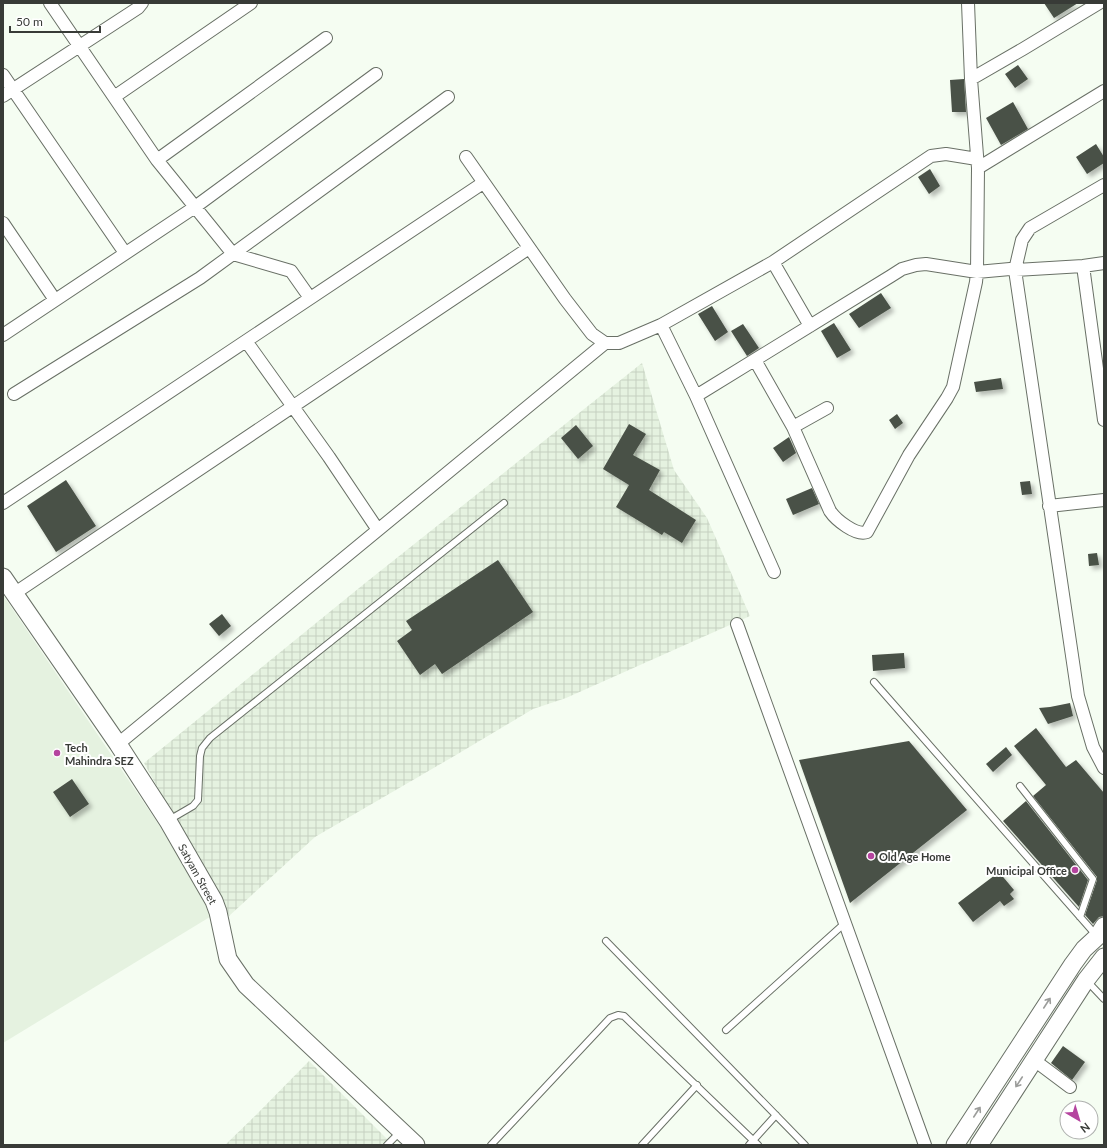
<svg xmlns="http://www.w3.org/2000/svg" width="1107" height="1148" viewBox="0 0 1107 1148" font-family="Lato,sans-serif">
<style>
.built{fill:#e5f2e0}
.industrial{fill:url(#industrial-grid)}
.building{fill:#4a5147;filter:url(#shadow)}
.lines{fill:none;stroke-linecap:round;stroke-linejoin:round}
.lane-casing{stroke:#697066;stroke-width:8}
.street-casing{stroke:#697066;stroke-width:14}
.secondary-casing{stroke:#697066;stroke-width:19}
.lane{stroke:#fff;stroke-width:6}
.street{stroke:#fff;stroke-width:12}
.secondary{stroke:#fff;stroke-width:17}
.oneway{stroke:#9c9d9b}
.poi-dot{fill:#b5449f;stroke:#fff;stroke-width:1.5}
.labels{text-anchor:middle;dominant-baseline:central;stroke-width:4;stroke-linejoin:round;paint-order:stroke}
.poi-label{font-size:11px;font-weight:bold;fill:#383b37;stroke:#fff;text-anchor:start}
.street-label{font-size:11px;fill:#383b37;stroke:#fff}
</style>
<defs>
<pattern id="industrial-grid" width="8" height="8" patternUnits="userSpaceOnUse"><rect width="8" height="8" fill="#e5f2e0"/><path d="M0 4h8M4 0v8" fill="none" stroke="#c5d0c1"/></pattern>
<filter id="shadow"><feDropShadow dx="3.5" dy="3.5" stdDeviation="2" flood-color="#0004"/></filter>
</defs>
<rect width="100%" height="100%" fill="#f5fdf2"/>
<path class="built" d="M3,595L218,912L3,1043Z"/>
<path class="industrial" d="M642,363L674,470L707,518L750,616L566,698L533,709L456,755L315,837L229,916L144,763L364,584Z
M309,1061L393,1145H225L256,1115Z"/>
<path class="building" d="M1044,3H1078L1054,18Z
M1018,65L1028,79L1015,88L1005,74Z
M964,79L966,112H952L950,80Z
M1013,102L1028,129L1001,145L986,118Z
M1096,144L1104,157V163L1087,174L1076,157Z
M930,169L940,186L929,194L918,177Z
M881,293L891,308L859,328L849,314Z
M712,306L728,332L715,341L698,314Z
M834,323L851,350L837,358L821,331Z
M743,324L759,348L747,356L731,331Z
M1001,378L1003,389L976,392L974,382Z
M897,414L903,423L895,429L889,420Z
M629,424L646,434L633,455L660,470L649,490L696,520L682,543L664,532L662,535L616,507L629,485L603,469Z
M576,425L593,446L578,459L561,438Z
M789,437L796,453L783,462L773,448Z
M66,480L96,526L56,552L27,506Z
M1030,481L1032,494L1022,495L1020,482Z
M812,488L819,504L793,515L786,499Z
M1097,553L1099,565L1089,566L1088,554Z
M498,560L533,612L442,674L435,664L420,675L397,641L412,630L406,621Z
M222,614L231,626L219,636L209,624Z
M904,653L905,668L873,671L872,655Z
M1070,703L1073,716L1048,724L1039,708L1050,707Z
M1036,728L1066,767L1076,760L1104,793V916L1099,917L1093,924L1085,915L1097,880V877L1033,796L1046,785L1014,746Z
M909,741L967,810L850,903L799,760Z
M1006,747L1012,755L993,772L986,764Z
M72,779L89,804L70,817L53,792Z
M1026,801L1088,880L1079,907L1003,821Z
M999,872L1014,890L1010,894L1014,899L1004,906L1000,901L973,922L958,903Z
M1063,1046L1085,1062L1072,1080L1051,1063Z"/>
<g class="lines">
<g class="lane-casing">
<path id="lane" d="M874,682L1096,935
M1020,786L1093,879L1080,917
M169,820L193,806L198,800L200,756L202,748L210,738L504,503
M606,941L805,1145
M1087,981L1104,999
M726,1030L845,923
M387,1145L400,1132
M491,1145L610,1018L618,1015L624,1016L758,1145
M642,1145L697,1085
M749,1145L776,1115"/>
</g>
<g class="street-casing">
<path id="street" d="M50,3L157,160L195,207L376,74
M3,75L125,253
M971,79L1023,49L1099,3
M3,96L138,8L142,3
M114,97L251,3
M466,157L565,299L592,334L605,343H619L661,325L773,262L931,156L946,154L977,159
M157,160L326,38
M978,168L1104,91
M1104,185L1030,228L1022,240L1015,270L1078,696L1093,747L1104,768
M3,223L55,300
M773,262L810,326
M1083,266L1104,420
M661,325L696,396L774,572
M3,335L195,207L233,254L291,271L310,298
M246,341L329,457L378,530
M755,360L793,427L830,511C836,520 856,536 867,532L909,455L947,398L953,387L976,282L977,272L978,168L971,79L968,3
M14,394L200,278L448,97
M696,396L891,276L902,269L916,265L926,264L977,272L1010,269L1015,270L1083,266L1104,263
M793,427L827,408
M3,503L483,183
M1049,506L1104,500
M15,593L529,248
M737,624L925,1145
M118,744L605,343
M1034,1060L1070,1087"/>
</g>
<g class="secondary-casing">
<path id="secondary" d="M3,577L118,744L168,821L214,901L218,912L228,959L246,985L416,1145
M955,1145L1073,964L1084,949L1097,937L1104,926
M979,1145L1086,980L1104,957"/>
</g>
<use href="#lane" class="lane"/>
<use href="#street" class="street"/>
<use href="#secondary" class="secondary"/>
</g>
<defs><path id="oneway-shaft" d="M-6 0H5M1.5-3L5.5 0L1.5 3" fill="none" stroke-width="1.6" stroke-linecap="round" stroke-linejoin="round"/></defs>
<g class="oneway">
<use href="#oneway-shaft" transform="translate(1047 1003) rotate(-57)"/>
<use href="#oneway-shaft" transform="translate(1019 1082) rotate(123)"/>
<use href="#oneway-shaft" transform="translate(977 1112) rotate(-57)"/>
</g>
<g class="poi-dot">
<circle cx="57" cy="753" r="4"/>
<circle cx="871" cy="856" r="4"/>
<circle cx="1075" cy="870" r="4"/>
</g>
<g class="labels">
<g class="poi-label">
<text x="65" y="747">Tech<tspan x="65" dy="13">Mahindra SEZ</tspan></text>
<text x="879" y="856">Old Age Home</text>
<text x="1067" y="870" text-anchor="end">Municipal Office</text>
</g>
<g class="street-label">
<text transform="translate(198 874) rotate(61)">Satyam Street</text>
</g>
</g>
<rect width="1107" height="1148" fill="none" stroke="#383b37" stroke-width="8"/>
<g transform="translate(1079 1120) rotate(142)"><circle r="19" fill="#ffffff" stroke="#afb1af"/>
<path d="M0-3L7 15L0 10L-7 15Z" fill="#b5449f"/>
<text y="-6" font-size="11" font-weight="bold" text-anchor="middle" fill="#383b37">N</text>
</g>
<path d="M10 26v6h90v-6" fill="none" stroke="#383b37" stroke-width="2"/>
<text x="16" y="26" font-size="12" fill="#383b37" stroke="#ffffff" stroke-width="3" paint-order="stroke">50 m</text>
</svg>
